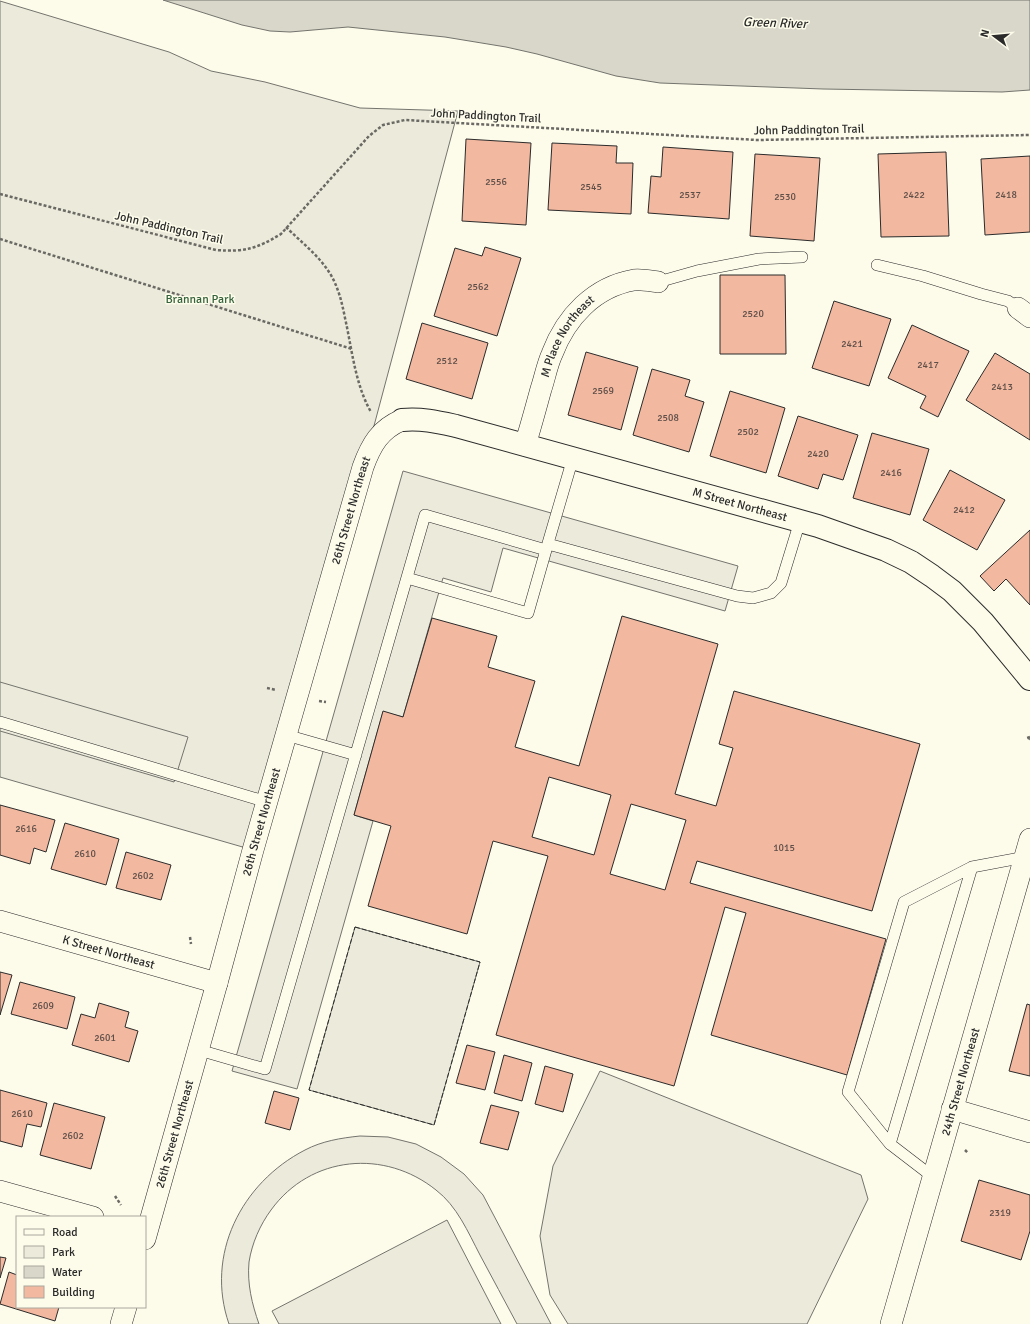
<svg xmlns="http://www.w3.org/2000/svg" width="1030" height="1324" viewBox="0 0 1030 1324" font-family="Signika,sans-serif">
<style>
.green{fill:#ecebdb;stroke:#74746e}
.parking{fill:#eceadb;stroke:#74746e}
.water{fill:#d8d7c9;stroke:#74746e}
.building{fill:#f2b8a0;stroke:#2b2b2b;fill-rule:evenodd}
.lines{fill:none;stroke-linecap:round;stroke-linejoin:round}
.lane-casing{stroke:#2b2b2b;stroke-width:12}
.street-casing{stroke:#2b2b2b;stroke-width:22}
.secondary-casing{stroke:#2b2b2b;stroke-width:24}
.path{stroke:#6a6964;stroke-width:2.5;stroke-dasharray:3 2;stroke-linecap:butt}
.lane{stroke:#fdfbea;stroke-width:11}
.street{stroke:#fdfbea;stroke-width:21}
.secondary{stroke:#fdfbea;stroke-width:22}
.fence{stroke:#2b2b2b;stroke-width:1;stroke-dasharray:5 2;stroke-linecap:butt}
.labels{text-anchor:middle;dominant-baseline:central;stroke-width:3;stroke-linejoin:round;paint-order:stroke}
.number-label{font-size:10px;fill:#5d4e48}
.street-label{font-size:12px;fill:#2b2b2b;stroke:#fdfbea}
.park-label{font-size:12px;fill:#34623c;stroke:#fdfbea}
.water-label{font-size:13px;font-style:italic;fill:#2b2b2b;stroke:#fdfbea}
</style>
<rect width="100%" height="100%" fill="#fdfbea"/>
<path class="green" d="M0,1L169,52L211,71L265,82L360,108L458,111L363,467L253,850L0,777Z
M355,927L480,962L434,1125L309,1090Z
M600,1071L861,1175L868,1199L807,1324H568L550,1295L540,1236L553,1166Z
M360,1136L388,1137L416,1144L441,1157L464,1174L483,1195L551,1324H517C505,1301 492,1278 480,1255C468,1232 457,1206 436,1190C385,1149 311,1155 271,1210C260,1225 252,1243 249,1262C247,1284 252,1304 259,1324H229C205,1255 241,1183 305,1150C322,1141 341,1138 360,1136Z
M447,1220L501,1324H279L272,1311Z"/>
<path class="parking" d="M403,471L738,566L725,611L503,548L491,592L443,578L403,717L383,712L354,815L373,821L297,1089L232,1071Z
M0,682L188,737L174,782L0,731Z"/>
<path class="water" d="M163,0H1030V90L1002,92L823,89L660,83L616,76L537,54L506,47L445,37L348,27L290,32L270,31L242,25Z"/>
<path class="building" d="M466,139L531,143L526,225L462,221Z
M552,143L617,146L616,163H633L631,214L548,210Z
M663,147L733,152L729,219L648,213L651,176L661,177Z
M946,152L949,236L881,237L878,154Z
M755,154L820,158L814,241L750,236Z
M1030,156V232L985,235L981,159Z
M485,247L521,258L497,336L434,316L455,248L482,256Z
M720,275H785L786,354H720Z
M834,301L891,319L869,386L812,368Z
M422,323L488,343L472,399L406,379Z
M912,325L969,351L938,417L920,408L926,396L888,378Z
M586,352L638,367L621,430L568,415Z
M995,353L1030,374V440L966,400Z
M652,369L690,380L685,396L704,402L689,452L633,435Z
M730,391L785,408L766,473L710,456Z
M798,416L858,435L843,480L823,474L818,489L778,476Z
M872,433L929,449L910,515L853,498Z
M950,470L1005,500L977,550L923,520Z
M1030,530V605L1006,579L994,591L980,576Z
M622,616L718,644L675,794L716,806L733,748L719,744L734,691L920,744L872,911L697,861L690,883L886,939L847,1075L711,1035L746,913L725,907L674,1086L496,1035L548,856L493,841L467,934L368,906L391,826L354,815L383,711L403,717L432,618L497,636L488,667L535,681L515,747L579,766ZM549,777L611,795L594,855L532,837ZM631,804L686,820L665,890L610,874Z
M0,805L55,820L46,852L34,848L30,864L0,855Z
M65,823L119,839L106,885L51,869Z
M126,852L171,865L161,900L116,888Z
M0,972L12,975L0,1015Z
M20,982L75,997L67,1029L11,1014Z
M99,1003L129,1012L125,1027L138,1031L129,1062L72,1045L81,1014L95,1018Z
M1027,1004L1030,1005V1076L1009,1071Z
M467,1045L495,1052L485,1090L456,1083Z
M504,1055L532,1063L522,1101L494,1093Z
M545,1066L573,1074L563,1112L535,1104Z
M0,1090L47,1103L41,1127L27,1124L22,1147L0,1141Z
M274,1091L299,1098L290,1130L265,1123Z
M54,1103L105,1117L91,1169L40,1155Z
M491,1105L519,1112L508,1150L480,1143Z
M979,1180L1030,1195V1231L1021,1260L961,1241Z
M0,1257L6,1258L0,1278Z
M9,1272L17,1275V1307H59L55,1321L0,1304Z"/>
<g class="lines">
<g class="lane-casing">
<path id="lane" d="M877,265L923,276L981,294L1008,301L1018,308
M658,282L697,271L759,259L802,257
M548,544L737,596L753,598L771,593L781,583L800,521
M407,578L528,613L546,550
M0,722L267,802
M286,735L356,755
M199,1050L265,1069L425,515L546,550L573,458
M890,1144L848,1092L904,902L972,867
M933,1177L890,1144L972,867L1025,857"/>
</g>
<g class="street-casing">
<g id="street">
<path d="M1018,308L1030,317"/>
<path id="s1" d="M525,445C531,426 536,407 541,389C545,377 547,365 552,354C566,317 594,287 634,280C641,279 651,281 658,282"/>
<path id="s2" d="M0,921L217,983"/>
<path d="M952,1109L1030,1132"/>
<path d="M0,1191L93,1217"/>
<path id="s3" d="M145,1239L217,983L253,850L363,467C371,445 380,429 402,420"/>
<path d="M121,1324L126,1307"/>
<path id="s4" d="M891,1324L1030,839"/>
</g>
</g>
<g class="secondary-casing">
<g id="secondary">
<path id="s5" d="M402,420C421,418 438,422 456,426L818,526L886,550L911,562L932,576L952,591L983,622L1030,679"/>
</g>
</g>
<path class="path" d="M0,194L216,250C245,252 256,249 281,234L369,136L383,125L405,120L757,140L1030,135
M286,227C302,243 321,257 332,277C339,290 342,303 345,318C352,349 355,384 371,412
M0,239L352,349
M267,688L276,690
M319,701L326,702
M1030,737L1027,738L1030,739
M190,937L191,944
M965,1150L968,1153
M115,1196L121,1205"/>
<use href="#lane" class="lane"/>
<use href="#street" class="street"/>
<use href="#secondary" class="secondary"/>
<path class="fence" d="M355,927L480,962L434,1125L309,1090Z"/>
</g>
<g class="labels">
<g class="number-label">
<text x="496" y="182">2556</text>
<text x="591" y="187">2545</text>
<text x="690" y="195">2537</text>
<text x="914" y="195">2422</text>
<text x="1006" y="195">2418</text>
<text x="785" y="197">2530</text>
<text x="478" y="287">2562</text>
<text x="753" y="314">2520</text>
<text x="852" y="344">2421</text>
<text x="447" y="361">2512</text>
<text x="928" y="365">2417</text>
<text x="1002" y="387">2413</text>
<text x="603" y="391">2569</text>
<text x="668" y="418">2508</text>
<text x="748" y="432">2502</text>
<text x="818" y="454">2420</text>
<text x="891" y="473">2416</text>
<text x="964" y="510">2412</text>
<text x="26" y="829">2616</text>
<text x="784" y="848">1015</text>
<text x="85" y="854">2610</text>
<text x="143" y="876">2602</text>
<text x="43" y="1006">2609</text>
<text x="105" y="1038">2601</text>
<text x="22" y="1114">2610</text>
<text x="73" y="1136">2602</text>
<text x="1000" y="1213">2319</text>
</g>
<g class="street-label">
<text transform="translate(486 116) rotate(3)">John Paddington Trail</text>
<text transform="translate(809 130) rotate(-1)">John Paddington Trail</text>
<text transform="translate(169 228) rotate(13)">John Paddington Trail</text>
<text stroke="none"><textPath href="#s1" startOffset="118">M Place Northeast</textPath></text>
<text stroke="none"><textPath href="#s5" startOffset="349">M Street Northeast</textPath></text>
<text stroke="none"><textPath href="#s3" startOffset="757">26th Street Northeast</textPath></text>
<text stroke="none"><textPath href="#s3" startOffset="433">26th Street Northeast</textPath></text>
<text stroke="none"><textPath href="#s2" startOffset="113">K Street Northeast</textPath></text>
<text stroke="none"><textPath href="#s4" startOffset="252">24th Street Northeast</textPath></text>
<text stroke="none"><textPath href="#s3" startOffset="109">26th Street Northeast</textPath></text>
</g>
<g class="park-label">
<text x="200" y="299">Brannan Park</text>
</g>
<g class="water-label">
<text transform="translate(775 23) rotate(2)">Green River</text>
</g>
</g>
<rect x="16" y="1216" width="130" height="92" fill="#fdfbea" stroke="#a9a89e"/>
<rect x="24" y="1229" width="20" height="6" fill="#fdfbea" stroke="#a9a89e"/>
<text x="52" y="1236" font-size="12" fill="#2b2b2b">Road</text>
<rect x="24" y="1246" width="20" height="12" fill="#ecebdb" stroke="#a9a89e"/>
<text x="52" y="1256" font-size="12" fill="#2b2b2b">Park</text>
<rect x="24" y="1266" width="20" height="12" fill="#d8d7c9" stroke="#a9a89e"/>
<text x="52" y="1276" font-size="12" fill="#2b2b2b">Water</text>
<rect x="24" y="1286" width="20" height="12" fill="#f2b8a0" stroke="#a9a89e"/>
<text x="52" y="1296" font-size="12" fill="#2b2b2b">Building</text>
<g transform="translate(994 36) rotate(286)" stroke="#fdfbea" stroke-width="3" paint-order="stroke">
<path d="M0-3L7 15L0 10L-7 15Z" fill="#2b2b2b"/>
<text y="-6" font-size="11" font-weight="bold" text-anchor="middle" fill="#2b2b2b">N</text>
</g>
</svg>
